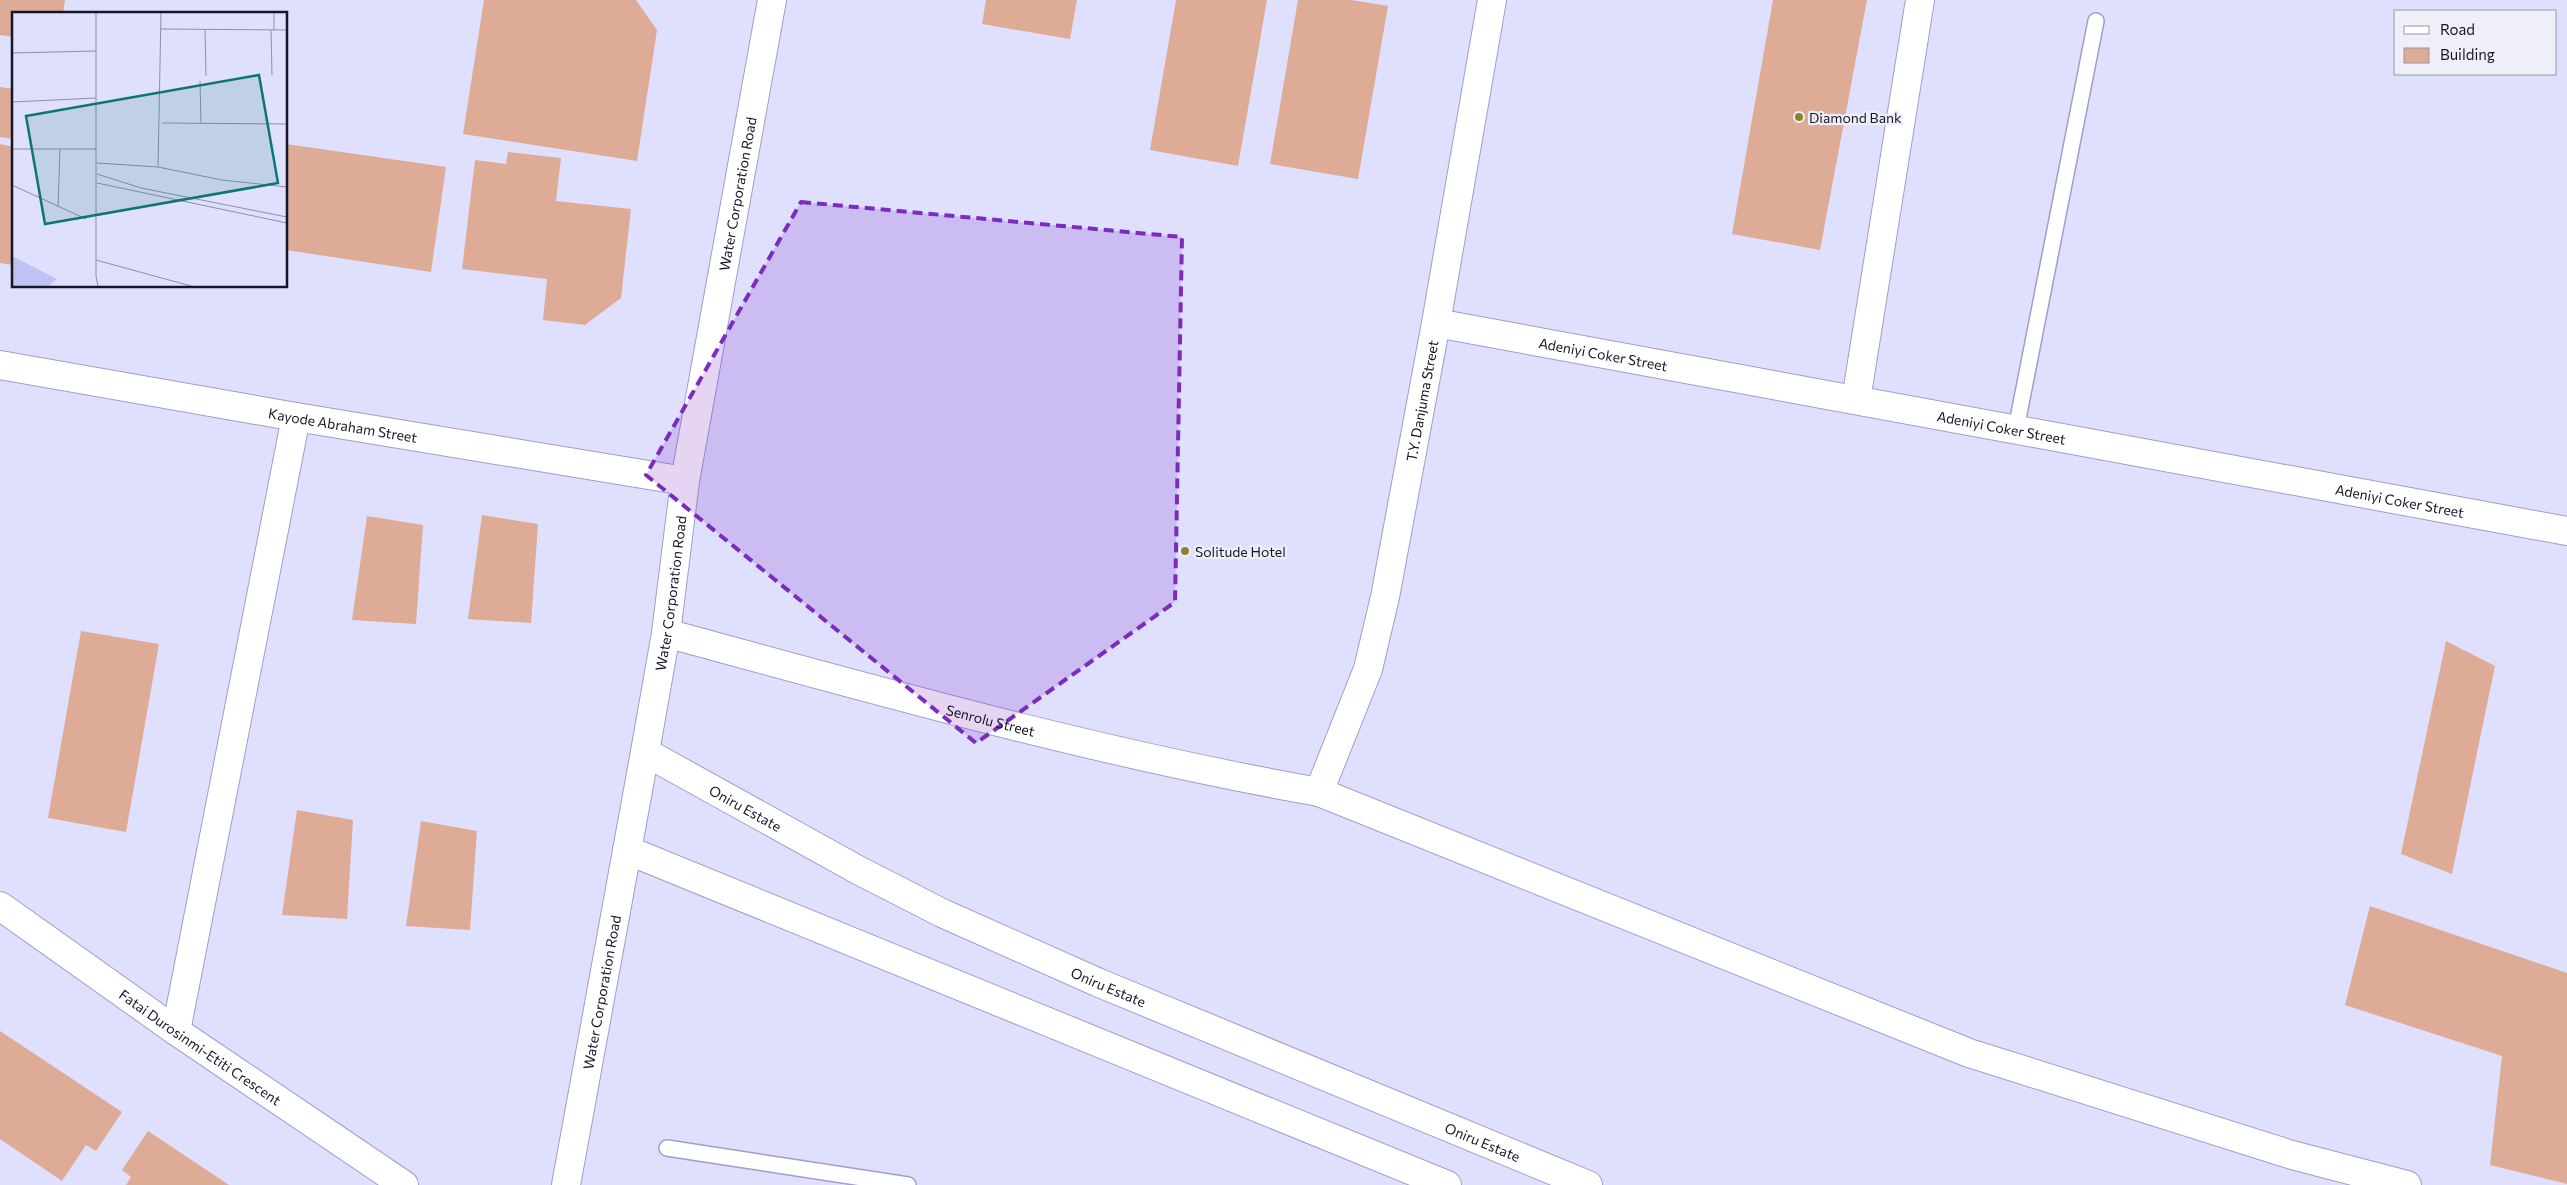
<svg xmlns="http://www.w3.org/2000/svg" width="2567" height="1185" viewBox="0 0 2567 1185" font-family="Commissioner,sans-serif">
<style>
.building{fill:#deab96}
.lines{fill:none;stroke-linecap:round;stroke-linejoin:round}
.service-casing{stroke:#9d9ecc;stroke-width:18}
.minor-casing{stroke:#9d9ecc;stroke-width:30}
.tertiary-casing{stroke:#9d9ecc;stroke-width:30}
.service{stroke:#fff;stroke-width:15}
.minor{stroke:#fff;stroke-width:28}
.tertiary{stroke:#fff;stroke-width:28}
.marked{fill:#7b2cbf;fill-opacity:0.2;stroke:#7b2cbf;stroke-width:4;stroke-dasharray:10 6;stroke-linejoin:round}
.poi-dot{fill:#8b822a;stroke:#efeff9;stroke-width:2}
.labels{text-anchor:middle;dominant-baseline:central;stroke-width:4.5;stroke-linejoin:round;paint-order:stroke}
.poi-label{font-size:14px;fill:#161627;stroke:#efeff9;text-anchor:start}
.street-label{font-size:14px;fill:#161627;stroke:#efeff9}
.inset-road{fill:none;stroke:#8f8fa8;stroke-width:1}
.view{fill:#0f766e;fill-opacity:0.15;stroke:#0f766e;stroke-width:2.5}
.inset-edge{fill:none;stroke:#161627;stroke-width:2.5}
</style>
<rect width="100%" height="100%" fill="#dfe0fe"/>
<path class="building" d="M0,0H65L63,14H14V37L0,35Z
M484,0H636L657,30L637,161L463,134Z
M986,0H1077L1070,39L982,24Z
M1176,0H1267L1238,166L1150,150Z
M1298,0H1351L1388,6L1358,179L1270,164Z
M1773,0H1867L1820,250L1732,234Z
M0,87L14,89V139L0,137Z
M0,144L14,147V265L0,263Z
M286,144L446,167L431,272L286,250Z
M508,152L561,158L556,201L631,209L621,298L585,325L543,320L547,279L462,269L475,160L506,164Z
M482,515L538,524L531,623L468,619Z
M367,516L423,525L416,624L352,620Z
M81,631L159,644L126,832L48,818Z
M2446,641L2495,666L2452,874L2401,854Z
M297,810L353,820L347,919L282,915Z
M421,821L477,831L470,930L406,926Z
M2370,906L2567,973V1184L2490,1165L2502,1056L2345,1005Z
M0,1031L122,1112L96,1151L86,1145L62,1181L0,1139Z
M148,1131L229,1185H126L131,1177L122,1170Z"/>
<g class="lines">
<g class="service-casing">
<path id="service" d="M2016,429L2096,21
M667,1148L908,1185"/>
</g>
<g class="minor-casing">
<g id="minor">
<path id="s1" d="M1436,323L2567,531"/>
<path id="s2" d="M0,365L296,417L685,481"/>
<path d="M1856,400L1920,0"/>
<path id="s3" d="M666,633C882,692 1098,753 1319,792L1969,1053L2292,1155L2407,1185"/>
<path id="s4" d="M1319,792L1368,669L1385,597L1436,323L1492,0"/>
<path id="s5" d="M0,906L176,1031L404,1185"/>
<path d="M176,1031L296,417"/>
</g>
</g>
<g class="tertiary-casing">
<g id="tertiary">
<path id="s6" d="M645,752L858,870L942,913L1097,982L1588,1185"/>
<path d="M627,850L1447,1185"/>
<path id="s7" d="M566,1185L645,752L666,633L685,481L772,0"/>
</g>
</g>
<use href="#service" class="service"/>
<use href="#minor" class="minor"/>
<use href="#tertiary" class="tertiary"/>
</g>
<path class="marked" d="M801,202L1182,237L1175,602L976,743L646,475Z"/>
<g class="poi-dot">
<circle cx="1799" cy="117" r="5"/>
<circle cx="1185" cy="551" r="5"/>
</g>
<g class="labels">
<g class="poi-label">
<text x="1809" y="117">Diamond Bank</text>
<text x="1195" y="551">Solitude Hotel</text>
</g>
<g class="street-label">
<text stroke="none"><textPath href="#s7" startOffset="1006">Water Corporation Road</textPath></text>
<text stroke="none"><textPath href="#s1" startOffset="170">Adeniyi Coker Street</textPath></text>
<text stroke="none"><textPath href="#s4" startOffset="406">T.Y. Danjuma Street</textPath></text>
<text stroke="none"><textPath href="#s2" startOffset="348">Kayode Abraham Street</textPath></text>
<text stroke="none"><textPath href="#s1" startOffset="575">Adeniyi Coker Street</textPath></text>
<text stroke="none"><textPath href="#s1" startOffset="980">Adeniyi Coker Street</textPath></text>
<text stroke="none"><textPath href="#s7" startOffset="601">Water Corporation Road</textPath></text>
<text stroke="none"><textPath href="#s3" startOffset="336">Senrolu Street</textPath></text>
<text stroke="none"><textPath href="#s6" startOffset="115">Oniru Estate</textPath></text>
<text stroke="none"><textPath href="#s6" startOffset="520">Oniru Estate</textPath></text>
<text stroke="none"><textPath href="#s7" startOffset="196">Water Corporation Road</textPath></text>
<text stroke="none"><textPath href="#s5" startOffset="245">Fatai Durosinmi-Etiti Crescent</textPath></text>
<text stroke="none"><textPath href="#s6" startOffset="925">Oniru Estate</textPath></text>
</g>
</g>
<g transform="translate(12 12)">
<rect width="275" height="275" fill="#dfe0fe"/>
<path d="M0,244L45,267L37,274H0Z" fill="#c1c2f4"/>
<path class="inset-road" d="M84,1V264L86,274M262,1V18M149,17L275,18M193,18L194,64M259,18L260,63M0,41L84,39M188,69L189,111M0,90L84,86M150,111L275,112M0,137H84M85,151L146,155L210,168L275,175M146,155L149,1M85,162L129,176L275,205M85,171L275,211M0,173L74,207M46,195L48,137M84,248L179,274"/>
<path class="view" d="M247,63L266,171L33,212L14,104Z"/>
<rect width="275" height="275" class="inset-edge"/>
</g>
<rect x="2394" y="10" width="162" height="65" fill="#efeff9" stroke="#9898a5"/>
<rect x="2404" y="26" width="25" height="8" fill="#ffffff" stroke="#9898a5"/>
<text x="2440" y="35" font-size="15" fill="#161627">Road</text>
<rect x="2404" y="48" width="25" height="15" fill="#deab96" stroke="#9898a5"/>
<text x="2440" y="60" font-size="15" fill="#161627">Building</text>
</svg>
